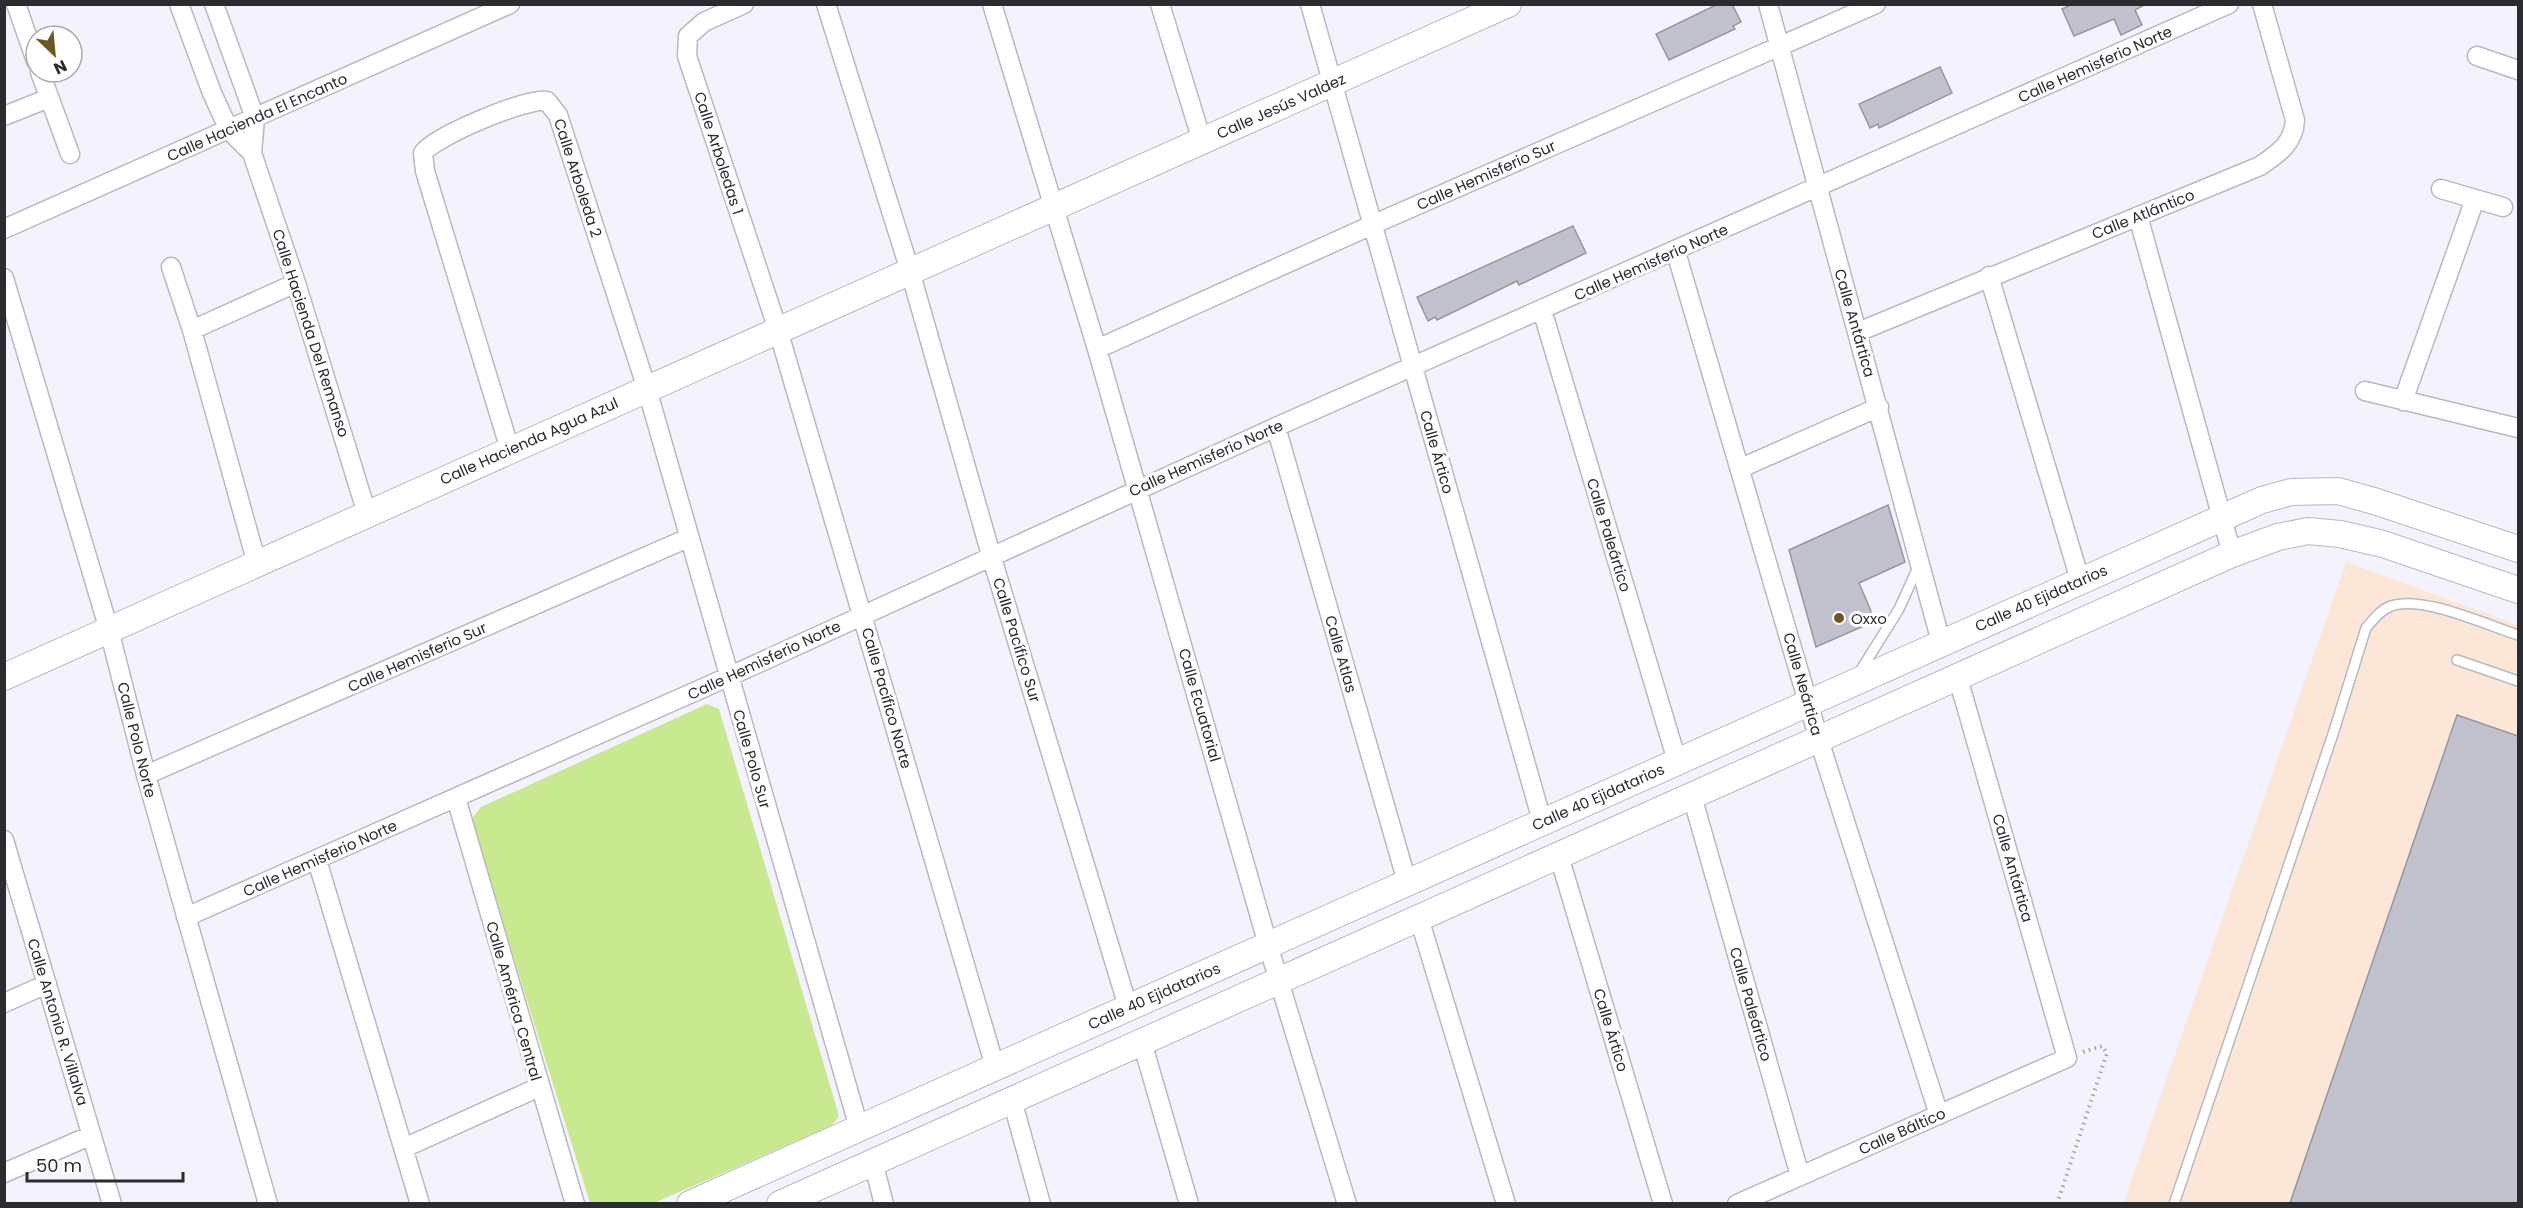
<svg xmlns="http://www.w3.org/2000/svg" width="2523" height="1208" viewBox="0 0 2523 1208" font-family="Poppins,sans-serif">
<style>
.industrial{fill:#fbe6d8}
.green{fill:#c9e991}
.building{fill:#c2c2ce;stroke:#9696a1;stroke-width:1.5}
.lines{fill:none;stroke-linecap:round;stroke-linejoin:round}
.lane-casing{stroke:#b9b8c4;stroke-width:12}
.street-casing{stroke:#b9b8c4;stroke-width:21}
.secondary-casing{stroke:#b9b8c4;stroke-width:28}
.path{stroke:#a5a4ac;stroke-width:4;stroke-dasharray:1.5 4.5;stroke-linecap:butt}
.lane{stroke:#fff;stroke-width:9}
.street{stroke:#fff;stroke-width:18}
.secondary{stroke:#fff;stroke-width:26}
.poi-dot{fill:#6e5526;stroke:#fff;stroke-width:2}
.labels{text-anchor:middle;dominant-baseline:central;stroke-width:6;stroke-linejoin:round;paint-order:stroke}
.street-label{font-size:15px;fill:#2b2b30;stroke:#fff}
.poi-label{font-size:15px;fill:#2b2b30;stroke:#fff;text-anchor:start}
</style>
<rect width="100%" height="100%" fill="#f4f3fd"/>
<path class="industrial" d="M2346,562L2518,625V1203L2123,1204Z"/>
<path class="green" d="M707,704L719,709L839,1116L831,1126L654,1203H590L471,820L481,807Z"/>
<path class="building" d="M1718,4H1732L1741,22L1733,26L1735,29L1669,60L1656,34Z
M2073,4H2146L2135,10L2142,25L2121,35L2114,19L2074,36L2062,9Z
M1940,67L1952,93L1879,128L1878,124L1870,128L1859,104Z
M1573,226L1586,253L1519,285L1517,281L1437,320L1435,317L1428,321L1417,297Z
M1888,505L1905,562L1859,583L1871,611L1866,625L1816,647L1789,550Z
M2457,715L2518,736V1203H2290Z"/>
<g class="lines">
<g class="lane-casing">
<path id="lane" d="M2457,660L2518,681
M1859,673L1899,609L1918,567
M2174,1204L2333,734L2366,628C2373,620 2380,610 2391,606C2423,595 2486,625 2518,635"/>
</g>
<g class="street-casing">
<path id="street" d="M16,4L36,61
M179,4L212,93L229,130L252,153
M214,4L255,118L252,153L296,283L367,514
M744,4L704,22L688,36L687,56L778,330L995,1067
M826,4L910,271L991,555L1128,1007
M992,4L1097,349L1268,945L1347,1204
M1160,4L1202,141
M1310,4L1542,821
M1768,4L1941,642
M2477,56L2518,70
M40,72L70,154
M4,116L49,98
M2441,189L2503,207
M2138,216L2232,554
M4,229L510,4
M1676,252L1819,740L1939,1115
M171,267L192,330L257,564
M1989,276L2080,580
M4,278L109,630L146,775L268,1204
M1542,310L1677,761
M192,330L296,283
M1858,332L2260,166C2278,154 2294,143 2295,120L2262,4
M1097,349L1372,225L1876,4
M2365,391L2518,428
M2403,401L2475,199
M1276,427L1407,882
M510,450L425,171L423,153C435,136 526,98 547,101L558,115L647,389L859,1128
M1741,468L1879,407
M146,775L688,538
M1692,796L1800,1176
M456,798L575,1204
M4,840L112,1204
M1559,856L1663,1204
M317,860L420,1204
M186,917L728,677L1276,427L2229,4
M1419,918L1506,1204
M4,1003L47,984
M1142,1042L1189,1204
M1012,1100L1041,1204
M404,1148L539,1087
M873,1162L884,1204
M4,1173L92,1135
M1737,1204L2067,1058L1958,678"/>
</g>
<g class="secondary-casing">
<path id="secondary" d="M4,677L1508,4
M690,1204L2262,500L2291,492L2338,491L2374,501L2518,549
M780,1204L2232,554L2278,537L2308,531L2340,534L2383,544L2518,590"/>
</g>
<path class="path" d="M2057,1204L2107,1053L2102,1046L2083,1052"/>
<use href="#lane" class="lane"/>
<use href="#street" class="street"/>
<use href="#secondary" class="secondary"/>
</g>
<circle class="poi-dot" cx="1839" cy="618" r="6"/>
<g class="labels">
<g class="street-label">
<text transform="translate(2095 64) rotate(-24)">Calle Hemisferio Norte</text>
<text transform="translate(1281 106) rotate(-24)">Calle Jesús Valdez</text>
<text transform="translate(257 117) rotate(-24)">Calle Hacienda El Encanto</text>
<text transform="translate(719 153) rotate(72)">Calle Arboledas 1</text>
<text transform="translate(1486 175) rotate(-24)">Calle Hemisferio Sur</text>
<text transform="translate(578 178) rotate(72)">Calle Arboleda 2</text>
<text transform="translate(2143 214) rotate(-22)">Calle Atlántico</text>
<text transform="translate(1651 262) rotate(-24)">Calle Hemisferio Norte</text>
<text transform="translate(1855 323) rotate(74)">Calle Antártica</text>
<text transform="translate(311 333) rotate(72)">Calle Hacienda Del Remanso</text>
<text transform="translate(529 441) rotate(-24)">Calle Hacienda Agua Azul</text>
<text transform="translate(1437 452) rotate(74)">Calle Ártico</text>
<text transform="translate(1206 458) rotate(-24)">Calle Hemisferio Norte</text>
<text transform="translate(1609 535) rotate(73)">Calle Paleártico</text>
<text transform="translate(2041 598) rotate(-24)">Calle 40 Ejidatarios</text>
<text transform="translate(1017 640) rotate(73)">Calle Pacífico Sur</text>
<text transform="translate(1341 654) rotate(74)">Calle Atlas</text>
<text transform="translate(417 657) rotate(-24)">Calle Hemisferio Sur</text>
<text transform="translate(764 660) rotate(-25)">Calle Hemisferio Norte</text>
<text transform="translate(1803 684) rotate(74)">Calle Neártica</text>
<text transform="translate(887 698) rotate(74)">Calle Pacífico Norte</text>
<text transform="translate(1200 705) rotate(74)">Calle Ecuatorial</text>
<text transform="translate(137 740) rotate(76)">Calle Polo Norte</text>
<text transform="translate(752 759) rotate(74)">Calle Polo Sur</text>
<text transform="translate(1598 797) rotate(-24)">Calle 40 Ejidatarios</text>
<text transform="translate(320 858) rotate(-24)">Calle Hemisferio Norte</text>
<text transform="translate(2013 868) rotate(74)">Calle Antártica</text>
<text transform="translate(1154 996) rotate(-24)">Calle 40 Ejidatarios</text>
<text transform="translate(514 1001) rotate(74)">Calle América Central</text>
<text transform="translate(1751 1004) rotate(74)">Calle Paleártico</text>
<text transform="translate(58 1022) rotate(73)">Calle Antonio R. Villalva</text>
<text transform="translate(1611 1030) rotate(73)">Calle Ártico</text>
<text transform="translate(1902 1131) rotate(-24)">Calle Báltico</text>
</g>
<g class="poi-label">
<text x="1851" y="618">Oxxo</text>
</g>
</g>
<rect width="2523" height="1208" fill="none" stroke="#2b2b30" stroke-width="12"/>
<g transform="translate(54 54) rotate(154)"><circle r="28" fill="#ffffff" stroke="#aaaaac" stroke-width="1.5"/>
<path d="M0-4.5L10 22L0 15L-10 22Z" fill="#6e5526"/>
<text y="-9" font-size="16" font-weight="bold" text-anchor="middle" fill="#2b2b30">N</text>
</g>
<path d="M27 1172v9h156v-9" fill="none" stroke="#2b2b30" stroke-width="3"/>
<text x="36" y="1172" font-size="18" fill="#2b2b30" stroke="#ffffff" stroke-width="4.5" paint-order="stroke">50 m</text>
</svg>
